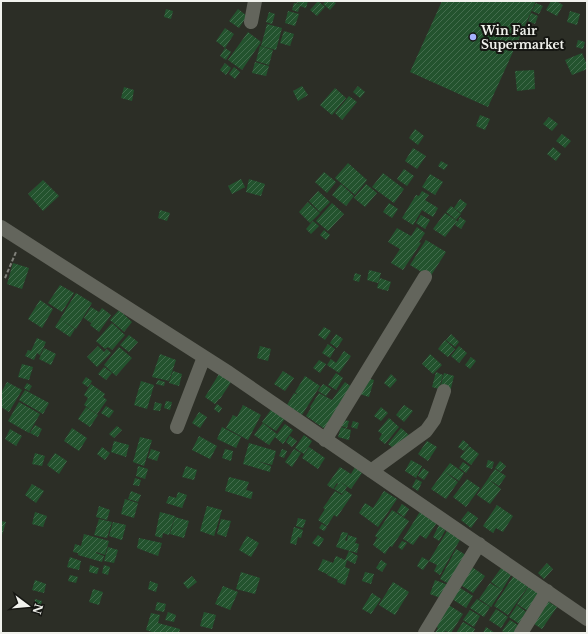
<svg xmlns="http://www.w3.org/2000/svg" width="588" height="634" viewBox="0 0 588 634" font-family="'Libre Baskerville',serif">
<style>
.building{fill:url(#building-hatch)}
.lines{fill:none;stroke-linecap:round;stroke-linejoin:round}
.path{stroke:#80817a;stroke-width:2;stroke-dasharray:4 2;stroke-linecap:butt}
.minor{stroke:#63655c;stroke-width:14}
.poi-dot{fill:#a6b1fc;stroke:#151612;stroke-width:1.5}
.labels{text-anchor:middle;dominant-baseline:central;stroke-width:4;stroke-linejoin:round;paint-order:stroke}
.poi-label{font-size:12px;font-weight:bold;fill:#f1f2ed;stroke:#151612;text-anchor:start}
</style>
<defs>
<pattern id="building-hatch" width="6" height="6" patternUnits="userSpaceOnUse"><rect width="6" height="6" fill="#23532e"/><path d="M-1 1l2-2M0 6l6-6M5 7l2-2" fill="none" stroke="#436c4d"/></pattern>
</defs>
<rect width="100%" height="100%" fill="#2c2e26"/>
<path class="building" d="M293,1H308L306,8L300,6L298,12L292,10L294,3L301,4Z
M318,1L325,7L317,16L310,10Z
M326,1H333L336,3L330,10L323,4Z
M442,1H536L488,107L410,72Z
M551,1H556L563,5L557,16L546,10Z
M536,3L543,6L539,14L532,11Z
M166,9L173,11L171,19L164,17Z
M238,9L247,16L239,28L229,21Z
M288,11L299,14L295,26L285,23Z
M570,11L580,14L577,25L567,22Z
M269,12L275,14L272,24L266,22Z
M531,13L538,16L535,24L528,21Z
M267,24L282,28L276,50L261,46Z
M225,28L234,34L225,48L216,41Z
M284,31L294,34L290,46L280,43Z
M248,32L261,42L242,70L228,60Z
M578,40L585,42L583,49L576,47Z
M260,46L273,50L269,65L256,61Z
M225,48L231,52L226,60L220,56Z
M582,53L587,65V69L572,75L565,60Z
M255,62L269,66L266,76L252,73Z
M225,63L231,68L226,75L220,70Z
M234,67L240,72L235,79L229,74Z
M534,70L535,89L517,91L515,71Z
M302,86L308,95L298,101L293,91Z
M358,86L365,92L360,98L353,92Z
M124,87L134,90L132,101L121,98Z
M335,88L346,98L332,115L320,105Z
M349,96L357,102L342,120L335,113Z
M480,115L490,119L485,130L476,126Z
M549,117L558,124L552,131L543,124Z
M415,129L424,136L418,145L409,138Z
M562,134L571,141L565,148L556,141Z
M553,147L561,154L556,161L547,154Z
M413,148L426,156L417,169L405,161Z
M441,161L448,165L444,170L438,166Z
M348,163L367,180L355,195L335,178Z
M404,169L414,176L407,186L397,179Z
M324,172L336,182L327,193L315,182Z
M383,173L404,189L394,203L372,187Z
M430,174L443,182L435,195L422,187Z
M241,179L245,187L232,194L228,186Z
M249,179L265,184L261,196L246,192Z
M43,180L59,196L43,211L28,194Z
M341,184L354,196L346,206L332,195Z
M366,184L377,193L365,207L354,198Z
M318,191L330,202L320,212L309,201Z
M422,191L429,195L425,200L438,208L433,217L422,210L413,225L402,218L416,195L419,196Z
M460,199L467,204L461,213L454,208Z
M308,202L320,213L310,223L299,212Z
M332,203L344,214L328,231L316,221Z
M389,203L398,209L392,218L383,212Z
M451,206L461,214L456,220L446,212Z
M160,210L170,213L167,221L158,218Z
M445,213L457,221L445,237L433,229Z
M421,215L430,220L425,229L416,223Z
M460,217L466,221L461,229L455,225L457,221L459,222L458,221Z
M313,221L319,226L311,234L306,229Z
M417,227L425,233L419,242L421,243L403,270L391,263L400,249L388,242L397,228L411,236Z
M324,230L330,235L326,240L320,235Z
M426,240L446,252L430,277L410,265Z
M13,263L29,268L22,289L7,284Z
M369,270L381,273L378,283L367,280Z
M355,273L361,275L359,282L353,280Z
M380,278L391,282L388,291L377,288Z
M60,285L74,293L62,312L48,303Z
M76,293L92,303L76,329L60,319Z
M40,300L53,309L42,328L28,319Z
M91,307L99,312L91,323L84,318Z
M102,308L111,315L99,332L90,325Z
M119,310L132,322L124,332L110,320Z
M60,319L75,329L70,337L55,327Z
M112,323L125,335L112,350L108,347L105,349L96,341Z
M324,327L331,331L325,340L318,335Z
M336,334L343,339L337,348L330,343Z
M451,334L459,342L455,347L446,340Z
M129,335L138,342L129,352L120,345Z
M37,338L46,342L40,355L37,353L34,360L25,356L28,350L31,351Z
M445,340L455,349L448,357L438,349Z
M328,344L335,349L330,358L322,353Z
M98,346L104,352L107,349L111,353L97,367L87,357Z
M260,346L271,349L268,361L257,358Z
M459,346L467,353L459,363L451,356Z
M119,347L132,358L116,376L104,365Z
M44,348L56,354L51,365L39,359Z
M344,351L351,356L339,373L327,365L331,359L336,363Z
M160,354L176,360L169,381L152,377Z
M430,354L442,365L433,374L422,364Z
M471,357L476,361L470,369L465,365Z
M319,360L326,364L320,373L313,368Z
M22,364L33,367L29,380L18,377Z
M104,367L112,373L106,380L98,374Z
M173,371L182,374L179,386L169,383Z
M283,371L294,378L285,391L274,384Z
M436,372L443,375L439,389L432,387Z
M336,373L343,378L336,390L328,385Z
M444,373L454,376L450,392L440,389Z
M219,374L231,382L220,399H219L215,404L205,397Z
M391,374L397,380L390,388L384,383Z
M305,376L320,386L302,415L287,405L294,393L298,395L295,392Z
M86,377L92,381L88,387L82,383Z
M365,377L374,380L369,397L360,394Z
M158,380L165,382L164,386L156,384Z
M141,381L154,385L147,409L134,405Z
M7,382L22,390L9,412L1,407V393Z
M345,382L353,388L329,432L306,416L311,408L310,407L319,393L332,400Z
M27,383L32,386L29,391L24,388Z
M91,384L105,394L103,397L107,400L97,414L84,405L88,398L84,395Z
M323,384L331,389L326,396L318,391Z
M25,390L49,403L43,414L19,400Z
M166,401L172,402L170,410L164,408Z
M19,402L40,414L29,433L8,421Z
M155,402L162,404L160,411L153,410Z
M217,404L222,408L219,413L214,409Z
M243,405L261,415L248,440L226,428L233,415L237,417Z
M404,405L413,411L404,422L396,415Z
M106,406L114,411L109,418L101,413Z
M86,407L98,415L90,427L78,419Z
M273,407L286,417L276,431L262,422Z
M381,407L388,413L381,421L374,416Z
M199,412L207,417L200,428L192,423Z
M389,418L399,427L385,444L379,439L382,434L378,431Z
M343,420L349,421L347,428L341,426Z
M353,421L359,423L357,429L351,427Z
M263,423L277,434L269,445L254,435Z
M285,424L293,430L283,444L275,437Z
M35,425L42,429L38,437L30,433Z
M117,426L122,430L114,438L109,434Z
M222,427L241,437L236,448L217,439Z
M341,427L351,430L349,440L338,437Z
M72,428L87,438L79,451L64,441Z
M401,428L410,436L397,451L388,444Z
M10,429L22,436L16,446L5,439Z
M304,435L312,441L304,454L295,448Z
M199,436L217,446L210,459L192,450Z
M290,436L297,441L292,447L286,442Z
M140,437L152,440L144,466L133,462Z
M463,440L469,445L464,451L458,447Z
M114,441L129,445L126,457L111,452Z
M427,441L437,447L428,461L418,454Z
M249,443L276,451L272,465L257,461L271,466L270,472L243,464Z
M469,446L479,454L471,465L460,457Z
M102,447L110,453L105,460L97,454Z
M309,447L325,458L318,469L302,458Z
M151,449L160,452L157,461L148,458Z
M225,449L233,451L231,461L222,458Z
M282,449L287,451L284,458L279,456Z
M294,449L301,453L292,467L285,462Z
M35,453L45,456L42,466L32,464Z
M55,453L67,461L59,474L47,465Z
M411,460L422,466L416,478L405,471Z
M488,460L494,462L492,469L486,467Z
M500,461L506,466L501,472L495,468Z
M463,462L470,467L466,473L459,468Z
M450,463L464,473L459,481L444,471Z
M138,466L148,469L145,479L136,476Z
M186,466L197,470L194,480L182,477Z
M340,467L351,474L355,467L362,473L351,489L339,481L347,487L342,494L334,489L338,484L337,483L333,489L327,485Z
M423,468L429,472L424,480L418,476Z
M495,469L506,476L499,486L488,479Z
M444,471L458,482L446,499L431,489Z
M229,477L249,482L246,490L253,492L251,499L225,491Z
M135,478L141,480L139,486L133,485Z
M416,479L422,482L418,491L412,487Z
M467,479L480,488L466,507L453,497Z
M488,479L501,489L490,504L477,495Z
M32,484L44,491L36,503L25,495Z
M345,490L352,495L337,517L334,515L327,526L318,520L325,509L323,508L335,491L342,495Z
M131,491L141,495L138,502L128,499Z
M384,491L397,499L378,527L359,513L365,503L373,508Z
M178,492L187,495L182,508L166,503L169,496L176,498Z
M125,499L138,503L134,518L121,514Z
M402,504L409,509L404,517L397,512Z
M497,505L513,516L503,532L496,528L493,533L483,526Z
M99,506L110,510L107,520L96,517Z
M207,506L222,510L214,536L200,531Z
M392,510L409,521L392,547L390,546L385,554L373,545L377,538L384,542L375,536Z
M421,510L438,521L426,539L420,535L413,545L403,539Z
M468,511L478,518L471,528L461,520Z
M35,512L47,516L43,527L32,524Z
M160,512L175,516L169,535L163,533L162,538L155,536Z
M175,517L189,521L184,538L170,534Z
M298,518L306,520L303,528L296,526Z
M99,519L112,522L107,538L94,535Z
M221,519L231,521L226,537L217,534Z
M1,521L6,522L2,535H1Z
M113,522L126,525L122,540L109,536Z
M322,524L327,527L324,531L319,528Z
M439,525L446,529L439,541L433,537Z
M294,527L303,530L301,538L298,537L296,545L290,543Z
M447,531L461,538L440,575L434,571L437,565L429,561Z
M342,532L348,533L345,540L347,541L348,535L357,538L355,543L359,544L357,553L336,547Z
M84,534L109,541L105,555L96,552V553L104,556L102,562L78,555V553L73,552L75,544L81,546Z
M318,535L324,539L319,547L312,543Z
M247,536L259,543L251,557L239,550Z
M139,538L162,543L158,556L137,548Z
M402,541L407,543L402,550L398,547Z
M108,547L118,550L114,563L104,561Z
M456,549L469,557L449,584L440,579Z
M349,551L358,556L355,564L347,560L345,567L350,569L345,585L337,582L338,580L327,575L330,570L327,574L318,570L323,559L333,563L336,556L345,560Z
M70,557L81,561L79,570L67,567Z
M422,557L429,561L423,570L417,566Z
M381,560L387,564L382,572L376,568Z
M547,563L553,569L544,579L538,573Z
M90,565L99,568L97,574L89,572Z
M104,565L110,567L108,575L102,573Z
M469,565L485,576L473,593L458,583Z
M501,568L511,575L502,590L491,582Z
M241,572L260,578L255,594L236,589Z
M365,572L374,574L371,584L362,581Z
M70,575L78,577L76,583L68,581Z
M514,575L529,585L508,615L494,606Z
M192,576L197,582L188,589L183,583Z
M35,580L46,584L44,593L32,590Z
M435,580L448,585L443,599L430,594Z
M150,581L158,584L156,592L148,589Z
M393,582L409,592L395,615L379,605Z
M490,583L502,590L491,607L479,599Z
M223,586L238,592L230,610L215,604Z
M457,586L473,596L466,608L449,597Z
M529,586L542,595L529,612L517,604Z
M93,589L103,592L99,605L89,602Z
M372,593L381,599L371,614L362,609Z
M35,599L42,601L40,608L34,606Z
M477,599L490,607L484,617L470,608Z
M544,599L557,607L542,629L531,622Z
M157,602L166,604L164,612L155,610Z
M447,604L463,614L451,633L445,631L444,633H435L438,628L434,625Z
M517,605L529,614L521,625L509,617Z
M496,609L508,617L501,628L489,620Z
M470,610L480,616L474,627L463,620Z
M168,612L176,615L174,622L165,620Z
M204,612L216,615L212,629L200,626Z
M151,613L160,615L158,623L180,629L179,633H155L146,630Z
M510,620L521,627L518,633H506L502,631Z
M463,622L475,629L473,633H456Z
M486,627L495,633H483Z"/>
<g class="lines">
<path class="path" d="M5,278L16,252"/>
<path class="minor" d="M251,22L255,1
M1,227L229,373L587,619
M177,427L204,357
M325,440L425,277
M371,471L426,431L434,420L444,391
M425,633L479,544
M521,633L547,591"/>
</g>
<circle class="poi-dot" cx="473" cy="37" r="4"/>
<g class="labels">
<g class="poi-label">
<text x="481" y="30">Win Fair<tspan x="481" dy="14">Supermarket</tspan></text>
</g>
</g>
<rect width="588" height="634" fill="none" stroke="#f1f2ed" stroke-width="4"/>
<g transform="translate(28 606) rotate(106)" stroke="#151612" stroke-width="3" paint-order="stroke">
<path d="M0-3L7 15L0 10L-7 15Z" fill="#f1f2ed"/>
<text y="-6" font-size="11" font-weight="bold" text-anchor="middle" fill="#f1f2ed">N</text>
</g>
</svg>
